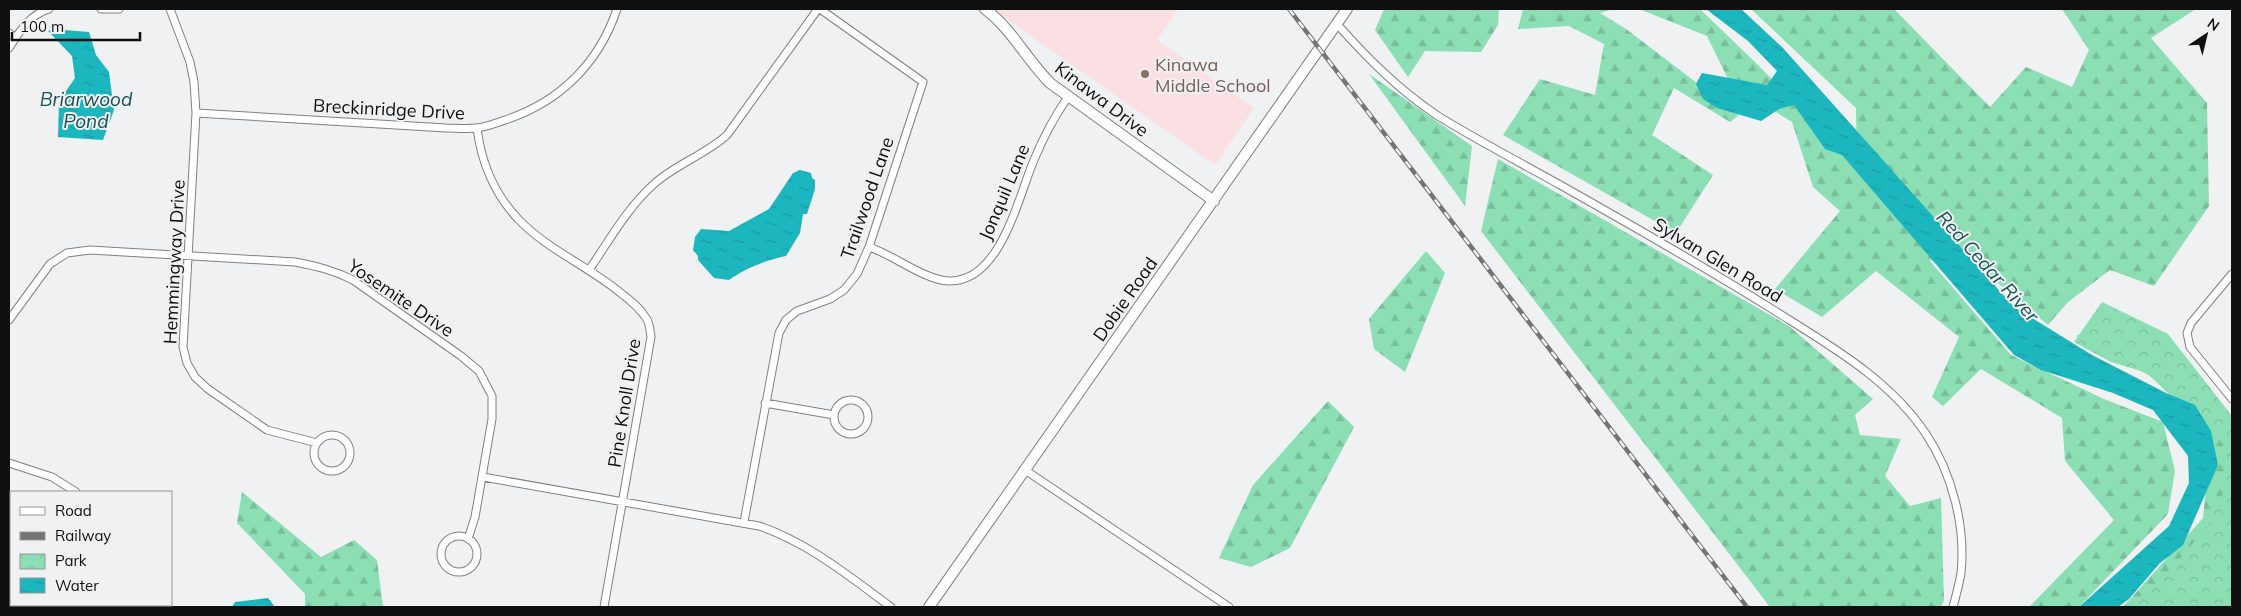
<svg xmlns="http://www.w3.org/2000/svg" width="2241" height="616" viewBox="0 0 2241 616" font-family="Mulish,sans-serif">
<style>
.education{fill:#fadfe3}
.forest{fill:url(#forest-firs)}
.park{fill:url(#park-crowns)}
.water{fill:url(#water-ripples)}
.lines{fill:none;stroke-linecap:round;stroke-linejoin:round}
.street-casing{stroke:#7e8082;stroke-width:9}
.secondary-casing{stroke:#7e8082;stroke-width:12}
.street{stroke:#fff;stroke-width:7}
.secondary{stroke:#fff;stroke-width:10}
.rail-casing{stroke:#737475;stroke-width:4.5}
.rail{stroke:#eff1f3;stroke-width:2.5;stroke-dasharray:8;stroke-linecap:butt}
.education-dot{fill:#8d6e63;stroke:#eff1f3;stroke-width:2}
.labels{text-anchor:middle;dominant-baseline:central;stroke-width:4;stroke-linejoin:round;paint-order:stroke}
.education-label{font-size:18px;fill:#785e54;stroke:#eff1f3;text-anchor:start}
.street-label{font-size:18px;fill:#0f0f10;stroke:#eff1f3}
.water-label{font-size:19px;font-style:italic;fill:#175155;stroke:#eff1f3}
</style>
<defs>
<pattern id="forest-firs" width="22" height="20" patternUnits="userSpaceOnUse" patternTransform="scale(1.25)"><rect width="22" height="20" fill="#8cdfb4"/><path d="M5 1l3.5 6h-7zM16 11l3.5 6h-7z" fill="#78be9a"/></pattern>
<pattern id="park-crowns" width="20" height="18" patternUnits="userSpaceOnUse" patternTransform="scale(1.25)"><rect width="20" height="18" fill="#8cdfb4"/><path d="M2 6a3 3 0 1 1 6 0M12 15a3 3 0 1 1 6 0" fill="none" stroke="#78be9a"/></pattern>
<pattern id="water-ripples" width="26" height="14" patternUnits="userSpaceOnUse" patternTransform="scale(1.25)"><rect width="26" height="14" fill="#1cb6bf"/><path d="M2 4q2-2 4 0t4 0M15 11q2-2 4 0t4 0" fill="none" stroke="#189ba3"/></pattern>
</defs>
<rect width="100%" height="100%" fill="#eff1f3"/>
<path class="education" d="M992,9H1178L1157,40L1254,108L1215,165Z"/>
<path class="forest" d="M1384,9H1499L1498,25L1481,52L1425,51L1408,77L1375,30Z
M1523,9H1613L1600,13L1626,29L1739,115L1730,122L1674,88L1652,135L1713,175L1676,233L1503,135L1540,79L1595,95L1604,44L1569,26L1518,29Z
M1639,9H1700L1757,64L1857,166L1856,108L1751,9H1894L1990,107L2026,67L2072,87L2089,50L2062,9H2196L2151,38L2207,103L2209,206L2154,286L2110,270L2068,302L2048,325L1975,264L1929,260L2011,355L2104,399L2163,422L2175,471L2168,514L2079,607H2029L2114,520L2065,461L2062,418L1981,369L1943,406L1932,397L1959,337L1876,271L1822,317L1775,289L1840,211L1813,187L1792,122L1730,83L1707,36Z
M1369,74L1472,146L1465,206Z
M1498,159L1789,326L1873,399L1855,415L1860,435L1901,439L1885,476L1910,506L1941,498L1944,600L1941,607H1770L1481,231Z
M1426,251L1445,273L1405,372L1374,349L1369,319Z
M2110,320L2232,427V607H2123L2203,518L2211,434L2150,376L2076,336Z
M1328,401L1354,427L1290,548L1251,567L1219,558L1253,485Z
M242,492L321,557L354,540L377,560L383,607H305V594L237,523Z"/>
<path class="park" d="M2102,302L2168,334L2232,416V607H2127L2151,592L2206,528L2225,489L2224,447L2202,413L2164,378L2111,362L2074,342Z"/>
<path class="water" d="M1706,9H1741L1782,47L2014,307L2092,355L2166,393L2195,405L2211,431L2218,465L2183,545L2159,564L2129,599L2118,607H2079L2169,526L2189,483L2188,456L2153,410L2113,393L2041,370L2014,355L1842,155L1825,149L1794,105L1779,109L1761,121L1717,108L1703,99L1696,84L1702,73L1767,85L1777,71L1748,41Z
M63,25L64,30L89,32L96,55L109,72L114,110L103,140L58,137L59,101L75,78L72,56L48,31Z
M800,170L811,173L812,178L815,180V189L807,214H803L800,233L786,256C767,260 745,268 729,280L714,278L698,260V256L693,250L695,237L701,229L729,231L769,209L793,173Z
M268,598L275,607H232L235,602Z"/>
<g class="lines">
<g class="street-casing">
<path id="street" d="M101,9H119
M170,9L190,62L194,82L196,113L183,347L187,363L195,377L208,389L267,430L317,443
M1337,24C1368,59 1399,90 1438,116C1479,141 1521,163 1562,186C1633,226 1703,266 1772,309C1827,344 1889,378 1926,434C1952,473 1966,527 1961,573C1959,585 1956,596 1953,607
M9,33L16,38
M9,48C20,31 29,15 49,9
M196,113L446,128C456,128 466,129 476,128C486,127 496,123 505,120C560,102 599,63 617,9
M477,128C481,162 495,195 519,220C548,250 590,267 622,294C631,301 640,308 646,318C650,323 650,331 651,337L604,607
M869,247C894,255 924,280 949,281C1001,282 1018,197 1034,160C1043,138 1054,117 1068,97
M589,270C609,241 627,208 654,184C676,164 705,155 727,135L818,9
M2232,274L2191,323L2187,333L2190,347L2232,399
M9,320L50,264L67,253L90,250L295,262C316,266 333,270 353,280L461,356L479,371L492,396V419L475,517L468,539
M834 417a17 17 0 1 1 34 0a17 17 0 1 1-34 0Z
M765,403L834,415
M314 453a18 18 0 1 1 36 0a18 18 0 1 1-36 0Z
M9,463L52,477L76,492
M1025,470L1229,607
M483,477L759,526C809,543 850,577 891,607
M744,522L779,333L786,320L797,311L830,299L844,290L857,274L869,247L923,82L820,9
M441 554a18 18 0 1 1 36 0a18 18 0 1 1-36 0Z"/>
</g>
<g class="secondary-casing">
<path id="secondary" d="M985,9C1012,29 1026,59 1050,83L1214,201
M929,607L1347,9"/>
</g>
<use href="#street" class="street"/>
<use href="#secondary" class="secondary"/>
<g class="rail-casing">
<path id="rail" d="M1289,9L1747,607"/>
</g>
<use href="#rail" class="rail"/>
</g>
<circle class="education-dot" cx="1145" cy="74" r="5"/>
<g class="labels">
<g class="education-label">
<text x="1155" y="64">Kinawa<tspan x="1155" dy="21">Middle School</tspan></text>
</g>
<g class="street-label">
<text transform="translate(1102 99) rotate(37)">Kinawa Drive</text>
<text transform="translate(389 109) rotate(3)">Breckinridge Drive</text>
<text transform="translate(1004 192) rotate(-67)">Jonquil Lane</text>
<text transform="translate(867 198) rotate(-71)">Trailwood Lane</text>
<text transform="translate(1718 260) rotate(31)">Sylvan Glen Road</text>
<text transform="translate(174 262) rotate(-87)">Hemmingway Drive</text>
<text transform="translate(401 298) rotate(34)">Yosemite Drive</text>
<text transform="translate(1125 299) rotate(-55)">Dobie Road</text>
<text transform="translate(624 403) rotate(-81)">Pine Knoll Drive</text>
</g>
<g class="water-label">
<text x="86" y="99">Briarwood<tspan x="86" dy="22">Pond</tspan></text>
<text transform="translate(1988 266) rotate(48)">Red Cedar River</text>
</g>
</g>
<rect width="2241" height="616" fill="none" stroke="#0f0f10" stroke-width="20"/>
<rect x="10" y="491" width="162" height="115" fill="#eff1f3" stroke="#959798"/>
<rect x="20" y="507" width="25" height="8" fill="#ffffff" stroke="#959798"/>
<text x="55" y="516" font-size="15" fill="#0f0f10">Road</text>
<rect x="20" y="532" width="25" height="8" fill="#737475" stroke="#959798"/>
<text x="55" y="541" font-size="15" fill="#0f0f10">Railway</text>
<rect x="20" y="554" width="25" height="15" fill="url(#park-crowns)" stroke="#959798"/>
<text x="55" y="566" font-size="15" fill="#0f0f10">Park</text>
<rect x="20" y="578" width="25" height="15" fill="url(#water-ripples)" stroke="#959798"/>
<text x="55" y="591" font-size="15" fill="#0f0f10">Water</text>
<g transform="translate(2206 35) rotate(35)" stroke="#eff1f3" stroke-width="4" paint-order="stroke">
<path d="M0-4L9 19L0 12L-9 19Z" fill="#0f0f10"/>
<text y="-8" font-size="14" font-weight="bold" text-anchor="middle" fill="#0f0f10">N</text>
</g>
<path d="M12 32v8h128v-8" fill="none" stroke="#0f0f10" stroke-width="2.5"/>
<text x="20" y="32" font-size="15" fill="#0f0f10" stroke="#eff1f3" stroke-width="4" paint-order="stroke">100 m</text>
</svg>
